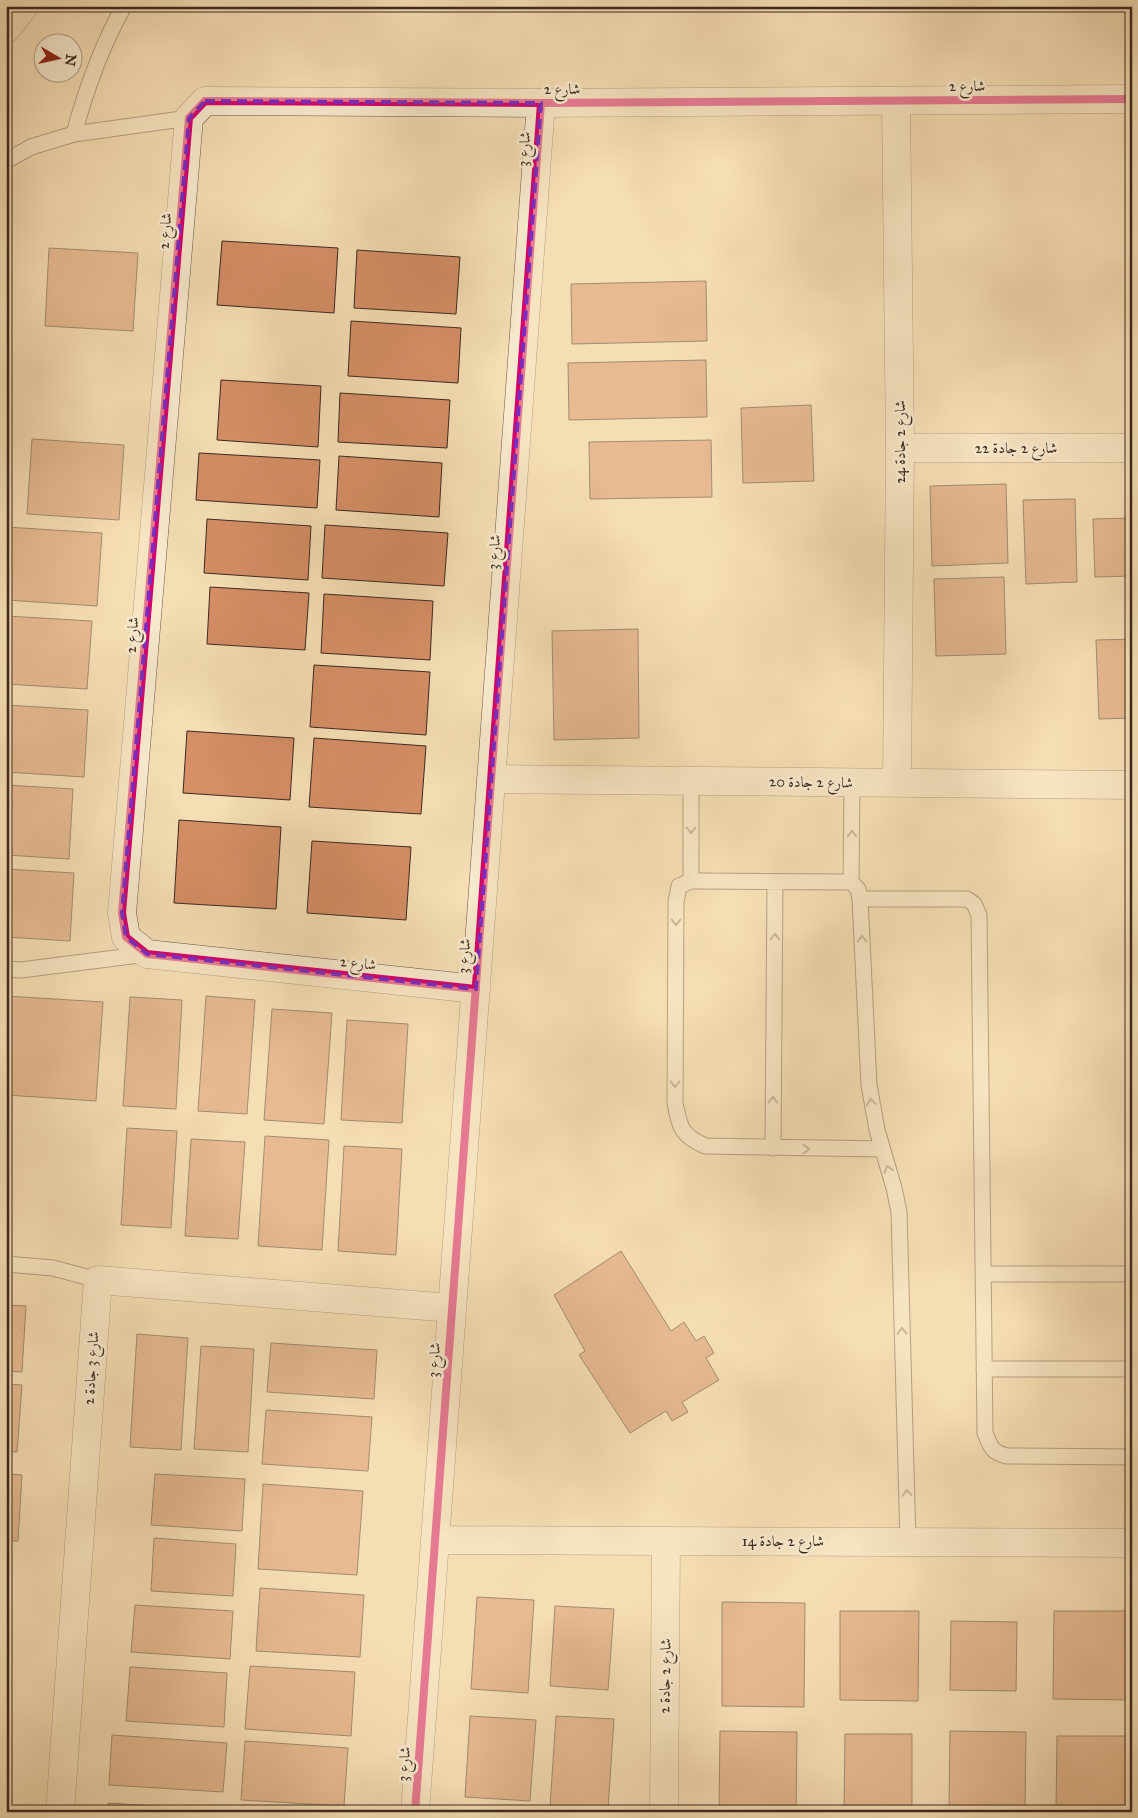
<svg xmlns="http://www.w3.org/2000/svg" width="1138" height="1818" viewBox="0 0 1138 1818" font-family="'IM FELL Great Primer',Amiri,serif">
<style>
.building{fill:#d58e66;stroke:#3b2920}
.lines{fill:none;stroke-linecap:round;stroke-linejoin:round}
.service-casing{stroke:#6a5645;stroke-width:17}
.minor-casing{stroke:#6a5645;stroke-width:29}
.motorway-casing{stroke:#3b2920;stroke-width:29}
.service{stroke:#f8eace;stroke-width:15}
.minor{stroke:#f8eace;stroke-width:28}
.motorway{stroke:#f5deb4;stroke-width:28}
.cycleway-casing{stroke:#f8eace;stroke-width:11}
.cycleway{stroke:#d6006c;stroke-width:8}
.oneway{stroke:#9a8a77}
.marked{fill:none;stroke:#7b2cbf;stroke-width:4;stroke-dasharray:10 6;stroke-linejoin:round}
.labels{text-anchor:middle;dominant-baseline:central;stroke-width:5;stroke-linejoin:round;paint-order:stroke}
.street-label{font-size:15px;fill:#3b2920;stroke:#f8eace}
</style>
<rect width="100%" height="100%" fill="#f5deb4"/>
<filter id="stains"><feTurbulence type="fractalNoise" baseFrequency=".004" numOctaves="4"/><feColorMatrix values="0 0 0 0 .2 0 0 0 0 .09 0 0 0 0 .02 0 0 0 .5 -.17"/></filter>
<radialGradient id="worn" r=".72"><stop offset=".6" stop-color="#630" stop-opacity="0"/><stop offset="1" stop-color="#630" stop-opacity=".3"/></radialGradient>
<path class="building" d="M222,241L338,248L334,313L217,305Z
M49,248L138,253L133,331L45,326Z
M357,250L460,257L456,314L354,308Z
M706,281L707,341L572,344L571,284Z
M351,321L461,328L458,383L348,376Z
M706,360L707,417L569,420L568,363Z
M221,380L321,386L318,447L217,440Z
M340,393L450,400L447,448L338,442Z
M811,405L814,481L743,483L741,408Z
M32,439L124,445L119,520L27,514Z
M711,440L712,497L590,499L589,442Z
M199,453L320,460L317,508L196,500Z
M339,456L442,463L439,517L336,510Z
M1006,484L1008,563L932,566L930,486Z
M1075,499L1077,582L1026,584L1023,500Z
M1132,518V576L1095,577L1093,519Z
M207,519L311,526L308,580L204,573Z
M325,525L448,533L444,586L322,578Z
M6,527L102,533L97,606L6,600Z
M1004,577L1006,654L936,656L934,579Z
M210,587L309,593L305,650L207,644Z
M324,594L433,601L430,660L321,653Z
M6,616L92,621L87,689L6,684Z
M638,629L639,738L554,740L552,631Z
M1132,639V718L1099,719L1096,640Z
M314,665L430,672L426,735L310,727Z
M6,705L88,710L84,777L6,772Z
M187,731L294,738L290,800L183,793Z
M314,738L426,746L421,814L309,807Z
M6,785L73,789L69,859L6,855Z
M179,820L281,827L276,909L174,903Z
M312,841L411,847L406,920L307,913Z
M6,869L74,873L70,941L6,937Z
M6,996L103,1002L96,1101L6,1095Z
M206,996L255,1000L247,1114L198,1111Z
M130,997L182,1000L176,1109L123,1106Z
M272,1009L332,1013L324,1124L264,1120Z
M347,1020L408,1024L402,1123L341,1120Z
M127,1128L177,1131L171,1228L121,1225Z
M265,1136L329,1140L322,1250L258,1246Z
M191,1139L245,1142L238,1239L185,1236Z
M344,1146L402,1149L396,1255L338,1251Z
M621,1251L671,1331L684,1322L696,1341L704,1336L714,1353L706,1358L719,1380L682,1402L688,1412L672,1421L666,1411L630,1433L579,1355L585,1351L554,1295Z
M6,1305L26,1306L22,1372L6,1371Z
M137,1334L188,1338L181,1450L130,1447Z
M271,1343L377,1350L374,1399L267,1392Z
M201,1346L254,1349L248,1452L194,1449Z
M6,1384L22,1385L17,1452L6,1451Z
M266,1410L372,1417L368,1471L262,1464Z
M6,1474L22,1475L18,1541H6Z
M155,1474L245,1479L242,1531L151,1525Z
M263,1484L363,1491L357,1575L258,1569Z
M154,1538L236,1544L233,1596L151,1591Z
M260,1588L364,1595L360,1657L256,1651Z
M477,1597L534,1600L528,1693L471,1689Z
M722,1602L805,1603L804,1707L722,1706Z
M135,1605L233,1611L230,1659L131,1652Z
M555,1606L614,1609L608,1690L550,1686Z
M840,1611H919L918,1701L840,1700Z
M1054,1611H1132V1700L1053,1699Z
M951,1621L1017,1622L1016,1691L950,1690Z
M250,1666L355,1672L351,1736L245,1729Z
M130,1667L227,1673L224,1727L126,1721Z
M470,1716L536,1720L530,1801L465,1797Z
M556,1716L614,1719L608,1811L550,1807Z
M720,1731L797,1732L796,1812H719Z
M950,1731L1026,1732L1025,1812H949Z
M845,1734H912V1811H844Z
M112,1735L227,1743L223,1792L109,1785Z
M1057,1736H1132V1812H1056Z
M245,1741L348,1748L344,1806L241,1800Z
M108,1803L220,1810L219,1812H107Z"/>
<g class="lines">
<g class="service-casing">
<path id="service" d="M74,134C86,89 101,47 124,6
M6,161L31,147L74,134L189,118
M691,781V881
M852,782L851,882L858,889L860,899L869,1085L877,1130L894,1188L899,1212L908,1542
M851,882L700,881H691L679,886L676,902L675,1103C680,1128 681,1135 705,1146L882,1149
M860,899H967L974,904L979,915L985,1433C991,1447 991,1452 1007,1456L1132,1457
M6,969L21,970L147,954
M773,1148L775,882
M6,1264L53,1268L98,1280
M983,1274H1132
M984,1369H1132"/>
</g>
<g class="minor-casing">
<path id="minor" d="M896,101L900,448L897,783
M900,448H1132
M491,779L1132,785
M476,989L147,954L126,937L122,913L189,118L205,101L541,103L1132,99
M435,1540L1132,1543
M60,1812L98,1280L452,1308
M415,1812L541,103
M664,1812L666,1541"/>
</g>
<g class="motorway-casing">
<path id="motorway" d="M6,29L24,6"/>
</g>
<use href="#service" class="service"/>
<use href="#minor" class="minor"/>
<use href="#motorway" class="motorway"/>
<g class="cycleway-casing">
<path id="cycleway" d="M476,989L147,954L126,937L122,913L189,118L205,101L541,103L1132,99
M415,1812L541,103"/>
</g>
<use href="#cycleway" class="cycleway"/>
</g>
<defs><path id="oneway-chevron" d="M-2-3.5L2.5 0L-2 3.5" fill="none" stroke-width="1.6" stroke-linecap="round" stroke-linejoin="round" transform="scale(1.25)"/></defs>
<g class="oneway">
<use href="#oneway-chevron" transform="translate(691 830) rotate(90)"/>
<use href="#oneway-chevron" transform="translate(852 834) rotate(-90)"/>
<use href="#oneway-chevron" transform="translate(676 922) rotate(91)"/>
<use href="#oneway-chevron" transform="translate(775 937) rotate(-89)"/>
<use href="#oneway-chevron" transform="translate(862 939) rotate(-93)"/>
<use href="#oneway-chevron" transform="translate(675 1084) rotate(91)"/>
<use href="#oneway-chevron" transform="translate(773 1100) rotate(-89)"/>
<use href="#oneway-chevron" transform="translate(871 1102) rotate(-98)"/>
<use href="#oneway-chevron" transform="translate(806 1149)"/>
<use href="#oneway-chevron" transform="translate(888 1169) rotate(-107)"/>
<use href="#oneway-chevron" transform="translate(902 1331) rotate(-92)"/>
<use href="#oneway-chevron" transform="translate(907 1493) rotate(-92)"/>
</g>
<path d="M0 0H1138V1818H0ZM205,101L541,103L476,989L147,954L126,937L122,913L189,118Z" fill="#f5deb4" fill-opacity=".55" fill-rule="evenodd"/>
<path class="marked" d="M205,101L541,103L476,989L147,954L126,937L122,913L189,118Z"/>
<g class="labels">
<g class="street-label">
<text x="967" y="86">شارع 2</text>
<text x="562" y="89">شارع 2</text>
<text transform="translate(524 149) rotate(-86)">شارع 3</text>
<text transform="translate(165 231) rotate(-85)">شارع 2</text>
<text transform="translate(900 442) rotate(-90)">شارع 2 جادة 24</text>
<text x="1016" y="448">شارع 2 جادة 22</text>
<text transform="translate(494 552) rotate(-86)">شارع 3</text>
<text transform="translate(132 635) rotate(-85)">شارع 2</text>
<text transform="translate(811 782) rotate(1)">شارع 2 جادة 20</text>
<text transform="translate(464 956) rotate(-86)">شارع 3</text>
<text transform="translate(358 963) rotate(6)">شارع 2</text>
<text transform="translate(434 1360) rotate(-86)">شارع 3</text>
<text transform="translate(91 1368) rotate(-86)">شارع 3 جادة 2</text>
<text x="783" y="1541">شارع 2 جادة 14</text>
<text transform="translate(665 1676) rotate(-89)">شارع 2 جادة 2</text>
<text transform="translate(404 1764) rotate(-86)">شارع 3</text>
</g>
</g>
<rect width="1138" height="1818" fill="none" stroke="#f5deb4" stroke-width="25"/>
<rect x="8" y="8" width="1123" height="1803" fill="none" stroke="#3b2920" stroke-width="2.5"/>
<rect x="12" y="12" width="1113" height="1793" fill="none" stroke="#3b2920"/>
<g transform="translate(58 58) rotate(99)"><circle r="24" fill="#f8eace" stroke="#ac9d88"/>
<path d="M0-4L9 19L0 12L-9 19Z" fill="#8f2418"/>
<text y="-8" font-size="14" font-weight="bold" text-anchor="middle" fill="#3b2920">N</text>
</g>
<rect width="100%" height="100%" filter="url(#stains)"/>
<rect width="100%" height="100%" fill="url(#worn)"/>
</svg>
